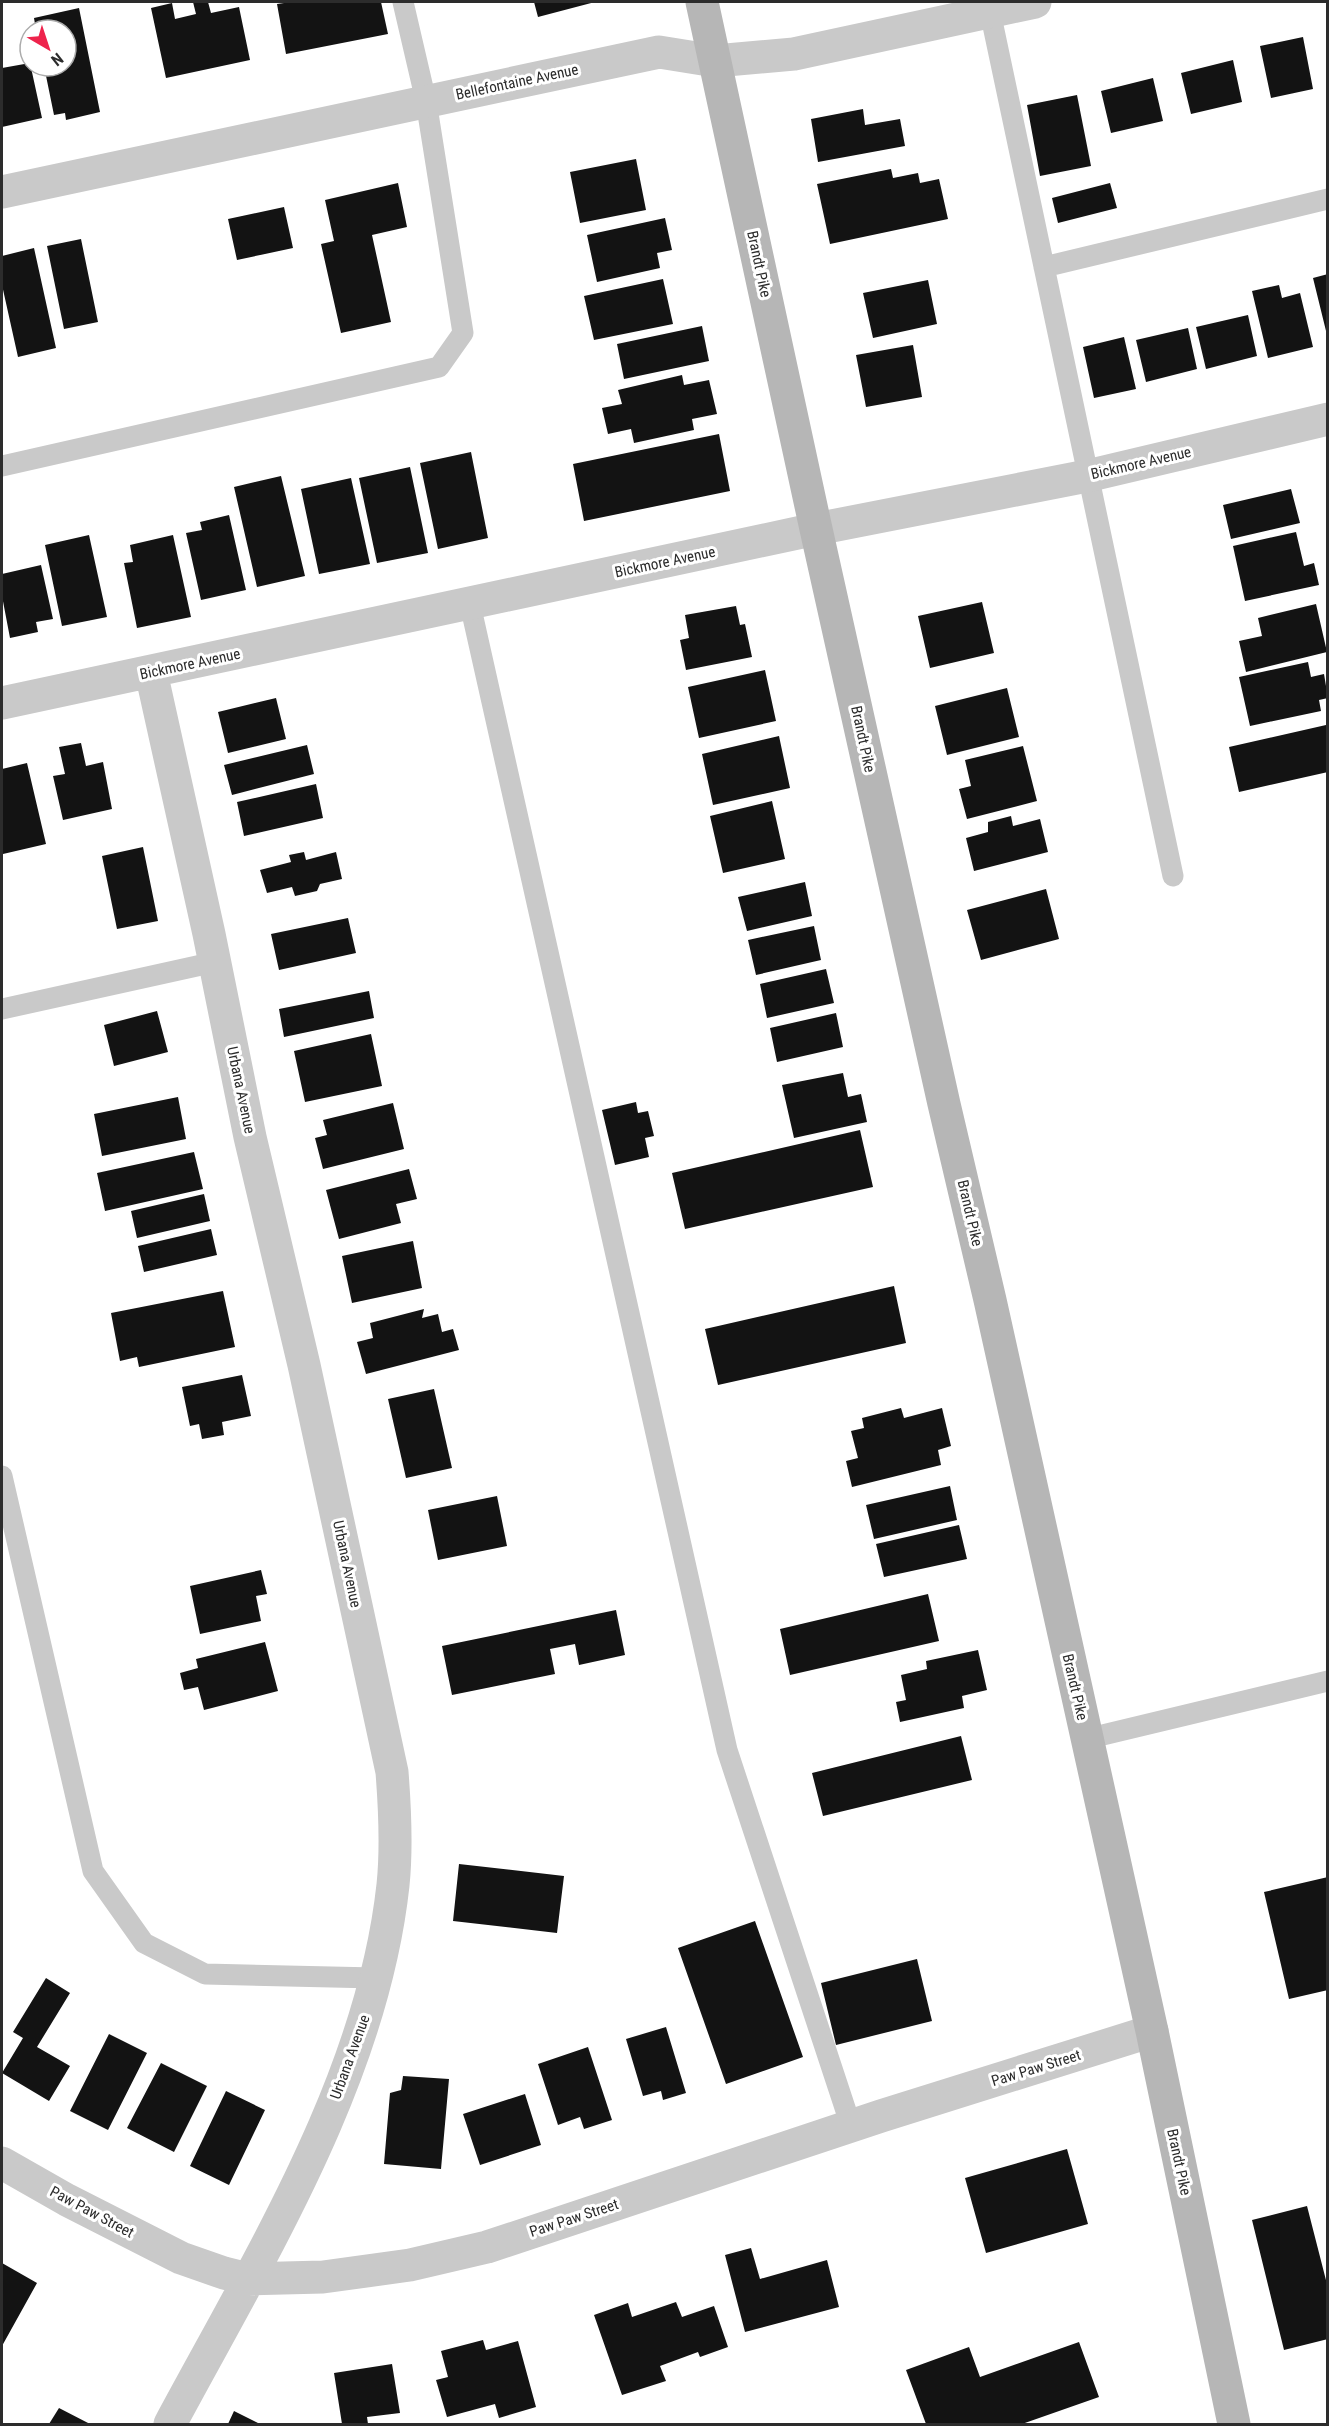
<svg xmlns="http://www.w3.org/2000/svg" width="1329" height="2426" viewBox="0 0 1329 2426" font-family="'Roboto Condensed',sans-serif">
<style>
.building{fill:#131313}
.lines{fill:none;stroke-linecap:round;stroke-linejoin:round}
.lane{stroke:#c9c9c9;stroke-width:21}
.street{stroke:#c9c9c9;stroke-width:33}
.secondary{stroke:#b6b6b6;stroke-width:33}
.labels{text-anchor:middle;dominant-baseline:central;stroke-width:6;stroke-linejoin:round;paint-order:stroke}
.street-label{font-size:15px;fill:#2c2c2c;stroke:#fff}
</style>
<rect width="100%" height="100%" fill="#fff"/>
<path class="building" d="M193,2H208L211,13L239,7L250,60L166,78L151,8L172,3L175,19L196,14Z
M291,2H381L388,34L286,54L277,4Z
M534,2H595L538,17Z
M79,8L100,112L66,120L65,113L54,115L44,66H66V30H36L34,18Z
M1303,37L1313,89L1271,98L1260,46Z
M1233,60L1242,102L1191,114L1181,73Z
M30,63L42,118L2,127V68Z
M1153,78L1163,121L1111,133L1101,91Z
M1077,95L1091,166L1040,176L1027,105Z
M863,109L865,125L900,119L905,146L818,162L811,119Z
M636,159L646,210L580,223L570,172Z
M891,169L893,178L918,173L920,183L939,179L948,219L830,244L817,184Z
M398,183L407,227L372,235L391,322L341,333L321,244L334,241L325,200Z
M1110,183L1117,208L1058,223L1052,198Z
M284,207L293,248L237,260L228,219Z
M665,218L672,250L657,253L660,268L597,282L587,235Z
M81,239L98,322L64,329L47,246Z
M34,248L56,348L18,357L2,285V256Z
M1328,274V335H1327L1313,278Z
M663,279L673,324L594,340L584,296Z
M928,280L937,324L873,338L863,293Z
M1279,285L1282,298L1300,293L1313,347L1268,358L1252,291Z
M1248,315L1257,356L1206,369L1196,327Z
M702,326L709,361L624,379L617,344Z
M1188,328L1197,369L1146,382L1136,340Z
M1124,337L1136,389L1094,398L1083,347Z
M913,345L922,397L866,407L856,355Z
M682,375L684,385L709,380L717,414L692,419L694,430L634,443L631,429L608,434L602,408L622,404L618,390Z
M719,434L730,491L584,521L573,464Z
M471,452L488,538L438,549L420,463Z
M410,467L428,553L377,563L359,478Z
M281,476L305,576L257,587L234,487Z
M351,478L370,564L319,574L301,489Z
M1291,489L1300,523L1231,539L1223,505Z
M229,515L246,590L201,600L186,533L202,530L200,522Z
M1296,532L1304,566L1314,563L1319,585L1245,601L1233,546Z
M89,535L107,617L62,626L45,545Z
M173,535L191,617L137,628L124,563L133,562L130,545Z
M41,565L53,619L36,622L38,632L10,638L2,596V574Z
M982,602L994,653L930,668L918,616Z
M1316,604L1327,652L1246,672L1239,641L1262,636L1258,618Z
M736,606L740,625L745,624L752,657L686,670L680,640L689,638L685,615Z
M1308,662L1311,677L1324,674L1328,698L1319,700L1321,711L1250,726L1239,677Z
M765,670L776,721L699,738L688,687Z
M1007,688L1019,737L947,755L935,706Z
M276,698L286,739L228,753L218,712Z
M1326,725L1328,772L1239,792L1229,747Z
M779,736L790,788L713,805L702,754Z
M81,743L86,766L103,762L112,809L63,820L53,776L65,774L59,747Z
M307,745L314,774L232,795L224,765Z
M1023,746L1037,801L967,819L959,789L971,786L965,760Z
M27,763L46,844L3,854L2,769Z
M316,784L323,818L244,836L237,802Z
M772,801L785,859L723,873L710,816Z
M1011,816L1013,826L1040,819L1048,852L974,871L966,838L988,832V822Z
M143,847L158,921L117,929L102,856Z
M304,852L306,860L336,852L342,879L320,884L317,891L295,896L292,887L267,893L260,870L291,862L289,855Z
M805,882L812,916L747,931L738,897Z
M1046,889L1059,939L981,960L967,910Z
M348,918L356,953L279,970L271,934Z
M814,926L821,960L756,975L748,940Z
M826,969L834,1003L767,1018L760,984Z
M369,991L374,1018L284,1037L279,1009Z
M157,1011L168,1052L114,1066L104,1025Z
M836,1013L843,1047L777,1062L770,1028Z
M371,1034L382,1086L305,1102L294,1051Z
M843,1073L848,1097L861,1094L867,1122L794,1138L782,1085Z
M178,1097L186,1139L102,1156L94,1114Z
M636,1102L638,1113L648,1111L654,1136L645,1138L649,1157L615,1165L602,1110Z
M393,1103L404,1149L323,1169L315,1138L327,1135L323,1120Z
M860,1130L873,1187L685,1229L672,1173Z
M194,1152L203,1189L105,1211L97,1173Z
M409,1169L417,1199L396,1204L401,1223L339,1239L326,1190Z
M204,1194L210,1221L137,1238L131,1211Z
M211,1229L217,1255L144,1272L138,1246Z
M413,1241L422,1288L352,1303L342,1256Z
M894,1286L906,1343L718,1385L705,1329Z
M223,1291L235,1347L139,1367L137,1357L120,1361L111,1313Z
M424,1309L422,1318L438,1314L442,1332L453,1329L459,1350L366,1374L357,1342L373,1338L370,1323Z
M242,1375L251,1416L222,1422L224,1435L202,1439L199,1424L190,1426L182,1387Z
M434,1389L452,1468L406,1478L388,1399Z
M901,1408L904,1418L942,1408L951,1446L938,1450L941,1465L852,1487L846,1461L858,1458L851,1431L864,1428L862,1418Z
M950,1486L957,1520L874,1539L866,1505Z
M497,1496L507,1546L438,1560L428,1510Z
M959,1525L967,1559L884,1577L876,1544Z
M261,1570L267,1594L256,1596L261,1621L200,1634L190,1586Z
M928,1594L939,1641L790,1675L780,1629Z
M616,1610L625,1655L579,1665L575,1644L550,1649L555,1674L452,1695L442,1646Z
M265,1642L278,1691L204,1710L198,1687L184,1690L180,1673L198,1668L196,1659Z
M978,1650L987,1690L962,1696L964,1708L900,1722L896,1702L906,1700L901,1675L927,1669L926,1661Z
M961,1736L972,1780L823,1816L812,1773Z
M459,1864L564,1876L557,1933L453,1921Z
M1328,1877V1990L1289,1999L1264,1892Z
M755,1921L803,2057L726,2084L678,1948Z
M917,1959L932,2021L836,2045L821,1983Z
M46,1978L70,1993L37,2047L70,2066L49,2101L2,2073L23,2038L13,2032Z
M666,2027L686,2093L663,2100L661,2091L643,2096L626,2039Z
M109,2034L147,2053L108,2130L70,2111Z
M588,2047L612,2120L584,2129L580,2117L558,2125L538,2064Z
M161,2063L207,2086L174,2152L127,2128Z
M403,2076L449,2079L441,2169L384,2164L390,2093L401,2090Z
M226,2091L265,2110L229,2185L190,2166Z
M525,2094L541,2145L480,2165L463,2114Z
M1067,2149L1088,2224L986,2253L965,2178Z
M1307,2206L1328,2288V2339L1284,2350L1252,2220Z
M751,2248L760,2279L827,2260L839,2307L745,2332L725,2255Z
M2,2263L37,2283L2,2346Z
M676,2302L682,2317L714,2306L728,2347L700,2357L698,2352L660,2366L666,2381L622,2395L594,2315L628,2303L632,2317Z
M483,2340L486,2350L518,2341L536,2407L499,2418L495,2404L447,2417L436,2380L448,2377L441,2351Z
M1079,2342L1099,2397L1022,2424H926L906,2370L969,2347L980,2377Z
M392,2364L400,2413L367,2417L368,2424H342L334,2373Z
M59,2408L90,2424H49Z
M234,2411L260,2424H228Z"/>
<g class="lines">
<path class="lane" d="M988,2L1173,876
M1044,267L1328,199
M2,466L439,367L463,333L426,101L403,2
M470,604L727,1750L851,2126
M2,1009L215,962
M2,1476L93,1871L144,1943L205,1974L376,1978
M1086,1739L1328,1681"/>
<path class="street" d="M2,192L659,52L715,61L794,54L1035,2
M151,672L209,934L250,1137L304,1365L392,1772C395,1810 397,1847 393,1885C372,2078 260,2256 170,2424
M2,703L816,529L1087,476L1328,419
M2,2163L67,2200L181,2258L224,2273L248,2279L323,2277L410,2265L487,2247L881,2116L1152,2031"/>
<path class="secondary" d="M702,2L816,529L944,1104L990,1300L1152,2031L1234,2424"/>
</g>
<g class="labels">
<g class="street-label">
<text transform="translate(517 82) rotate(-12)">Bellefontaine Avenue</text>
<text transform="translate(759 264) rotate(78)">Brandt Pike</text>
<text transform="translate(1141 463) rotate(-13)">Bickmore Avenue</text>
<text transform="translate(665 562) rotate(-12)">Bickmore Avenue</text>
<text transform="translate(190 664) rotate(-12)">Bickmore Avenue</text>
<text transform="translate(863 739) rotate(78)">Brandt Pike</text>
<text transform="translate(241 1090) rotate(78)">Urbana Avenue</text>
<text transform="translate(970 1213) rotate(77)">Brandt Pike</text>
<text transform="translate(347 1564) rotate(78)">Urbana Avenue</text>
<text transform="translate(1075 1687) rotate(77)">Brandt Pike</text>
<text transform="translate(350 2057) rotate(-70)">Urbana Avenue</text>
<text transform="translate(1036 2068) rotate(-17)">Paw Paw Street</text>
<text transform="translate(1179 2162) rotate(78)">Brandt Pike</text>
<text transform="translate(92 2212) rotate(28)">Paw Paw Street</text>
<text transform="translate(574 2218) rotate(-18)">Paw Paw Street</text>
</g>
</g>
<rect width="1329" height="2426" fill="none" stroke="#2c2c2c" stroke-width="6"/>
<g transform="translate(48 48) rotate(141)"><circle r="28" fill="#ffffff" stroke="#ababab" stroke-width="1.5"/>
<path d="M0-4.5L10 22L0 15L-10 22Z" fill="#ee234c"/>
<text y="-9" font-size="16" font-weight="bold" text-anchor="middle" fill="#2c2c2c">N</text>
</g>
</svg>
